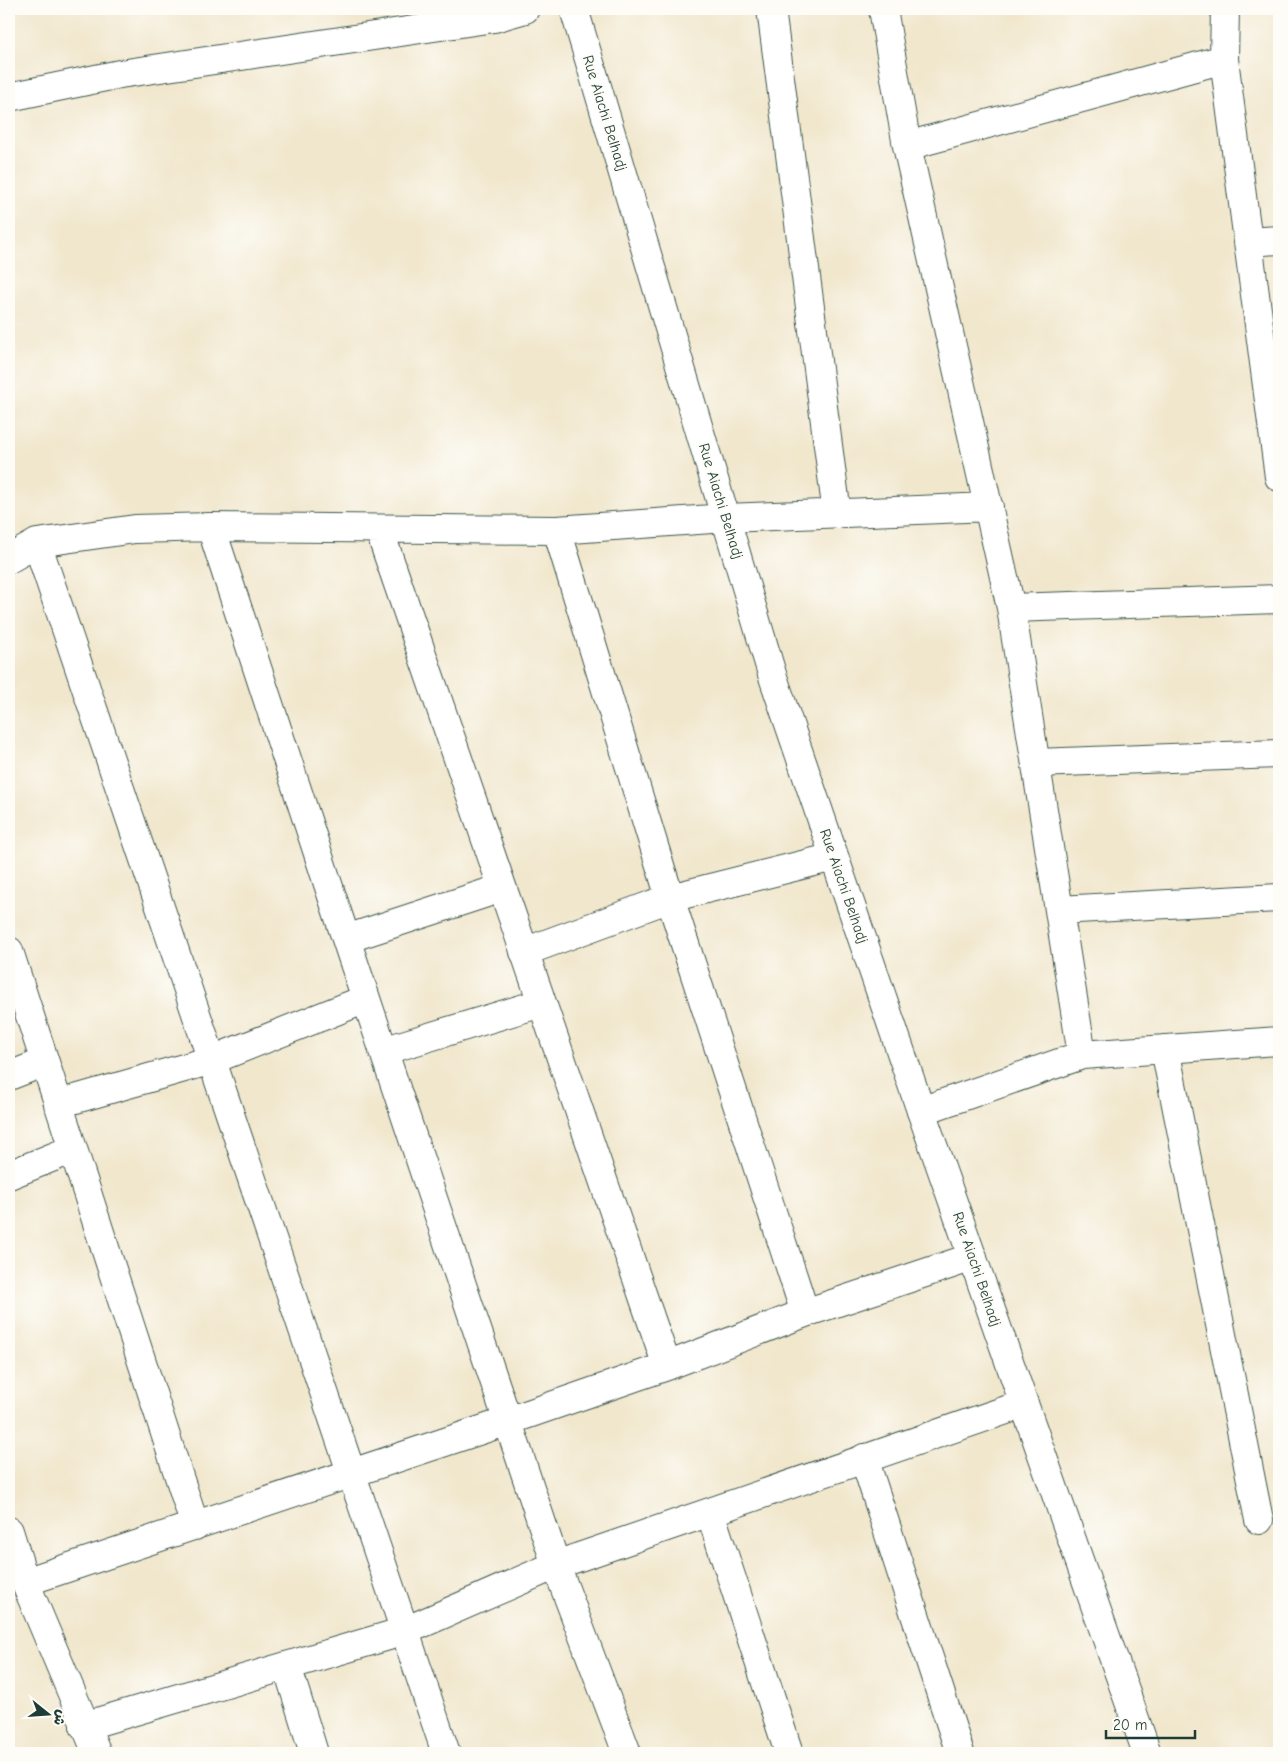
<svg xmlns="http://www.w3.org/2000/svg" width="1288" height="1762" viewBox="0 0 1288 1762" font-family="'Comic Neue','Playpen Sans Arabic',sans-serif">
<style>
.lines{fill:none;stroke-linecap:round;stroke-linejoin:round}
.minor-casing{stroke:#3e564b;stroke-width:30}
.tertiary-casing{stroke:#3e564b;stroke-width:30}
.minor{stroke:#fff;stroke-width:28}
.tertiary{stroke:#fff;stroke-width:28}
.labels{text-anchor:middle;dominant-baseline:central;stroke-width:4;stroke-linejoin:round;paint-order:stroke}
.street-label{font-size:15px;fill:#1f3d34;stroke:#fdfcf7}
</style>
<rect width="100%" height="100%" fill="#fdfcf7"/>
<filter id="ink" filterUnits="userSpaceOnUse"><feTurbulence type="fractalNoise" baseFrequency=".02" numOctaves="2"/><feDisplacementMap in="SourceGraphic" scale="10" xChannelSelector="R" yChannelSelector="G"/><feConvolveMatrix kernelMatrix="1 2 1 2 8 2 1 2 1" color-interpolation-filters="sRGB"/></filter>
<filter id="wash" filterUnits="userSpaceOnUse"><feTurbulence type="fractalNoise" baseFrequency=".0096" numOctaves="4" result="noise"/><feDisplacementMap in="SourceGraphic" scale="20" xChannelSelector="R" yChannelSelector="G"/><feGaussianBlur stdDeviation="1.12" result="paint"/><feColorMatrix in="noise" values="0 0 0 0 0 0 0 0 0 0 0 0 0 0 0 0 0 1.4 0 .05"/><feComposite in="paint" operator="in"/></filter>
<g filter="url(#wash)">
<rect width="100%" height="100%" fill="#f1e7cd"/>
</g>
<g filter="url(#ink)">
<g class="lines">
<g class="minor-casing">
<path id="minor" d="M771,9L837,514
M883,9L907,146L1011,608L1082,1055
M1225,9L1224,59L1279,477
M9,97L120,74L494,18L525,9
M907,146L1224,59
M1248,242L1279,240
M211,527L346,939L556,1565L627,1753
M379,529L667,1366
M557,530L670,898L805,1313
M37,543L446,1753
M9,559L37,543L135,529L211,527L557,530L726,518L989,507
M1011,608L1279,599
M1036,763L1279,754
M1059,910L1279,898
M346,939L502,888
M9,951L195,1526
M524,952L670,898L834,857
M1165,1049L1259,1520
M383,1051L541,1003
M9,1076L45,1062
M58,1104L212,1060L366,999
M921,1111L1082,1055L1279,1041
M9,1175L73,1149
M864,1458L960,1753
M710,1512L789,1753
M9,1531L25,1582L97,1753
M25,1582L508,1421L667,1366L805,1313L973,1257
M287,1666L314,1753
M84,1726L405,1631L556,1565L1024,1404"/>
</g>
<g class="tertiary-casing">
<path id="tertiary" d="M574,9L772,674L921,1111L1147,1753"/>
</g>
<use href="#minor" class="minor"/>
<use href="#tertiary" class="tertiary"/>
</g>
</g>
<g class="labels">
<g class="street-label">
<text transform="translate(605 113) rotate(73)">Rue Aiachi Belhadj</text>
<text transform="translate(721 501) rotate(73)">Rue Aiachi Belhadj</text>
<text transform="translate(844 886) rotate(71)">Rue Aiachi Belhadj</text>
<text transform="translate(977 1269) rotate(71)">Rue Aiachi Belhadj</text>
</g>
</g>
<rect width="1288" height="1762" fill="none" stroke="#fdfcf7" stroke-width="30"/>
<g transform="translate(48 1714) rotate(107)" stroke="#fdfcf7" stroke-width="4" paint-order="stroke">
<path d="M0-4L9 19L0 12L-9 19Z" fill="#1f3d34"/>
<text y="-8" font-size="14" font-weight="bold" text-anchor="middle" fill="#1f3d34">ش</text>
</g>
<path d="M1106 1730v8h89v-8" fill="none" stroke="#1f3d34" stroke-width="2.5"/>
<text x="1113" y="1730" font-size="15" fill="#1f3d34" stroke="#fdfcf7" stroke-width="4" paint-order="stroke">20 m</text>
</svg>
